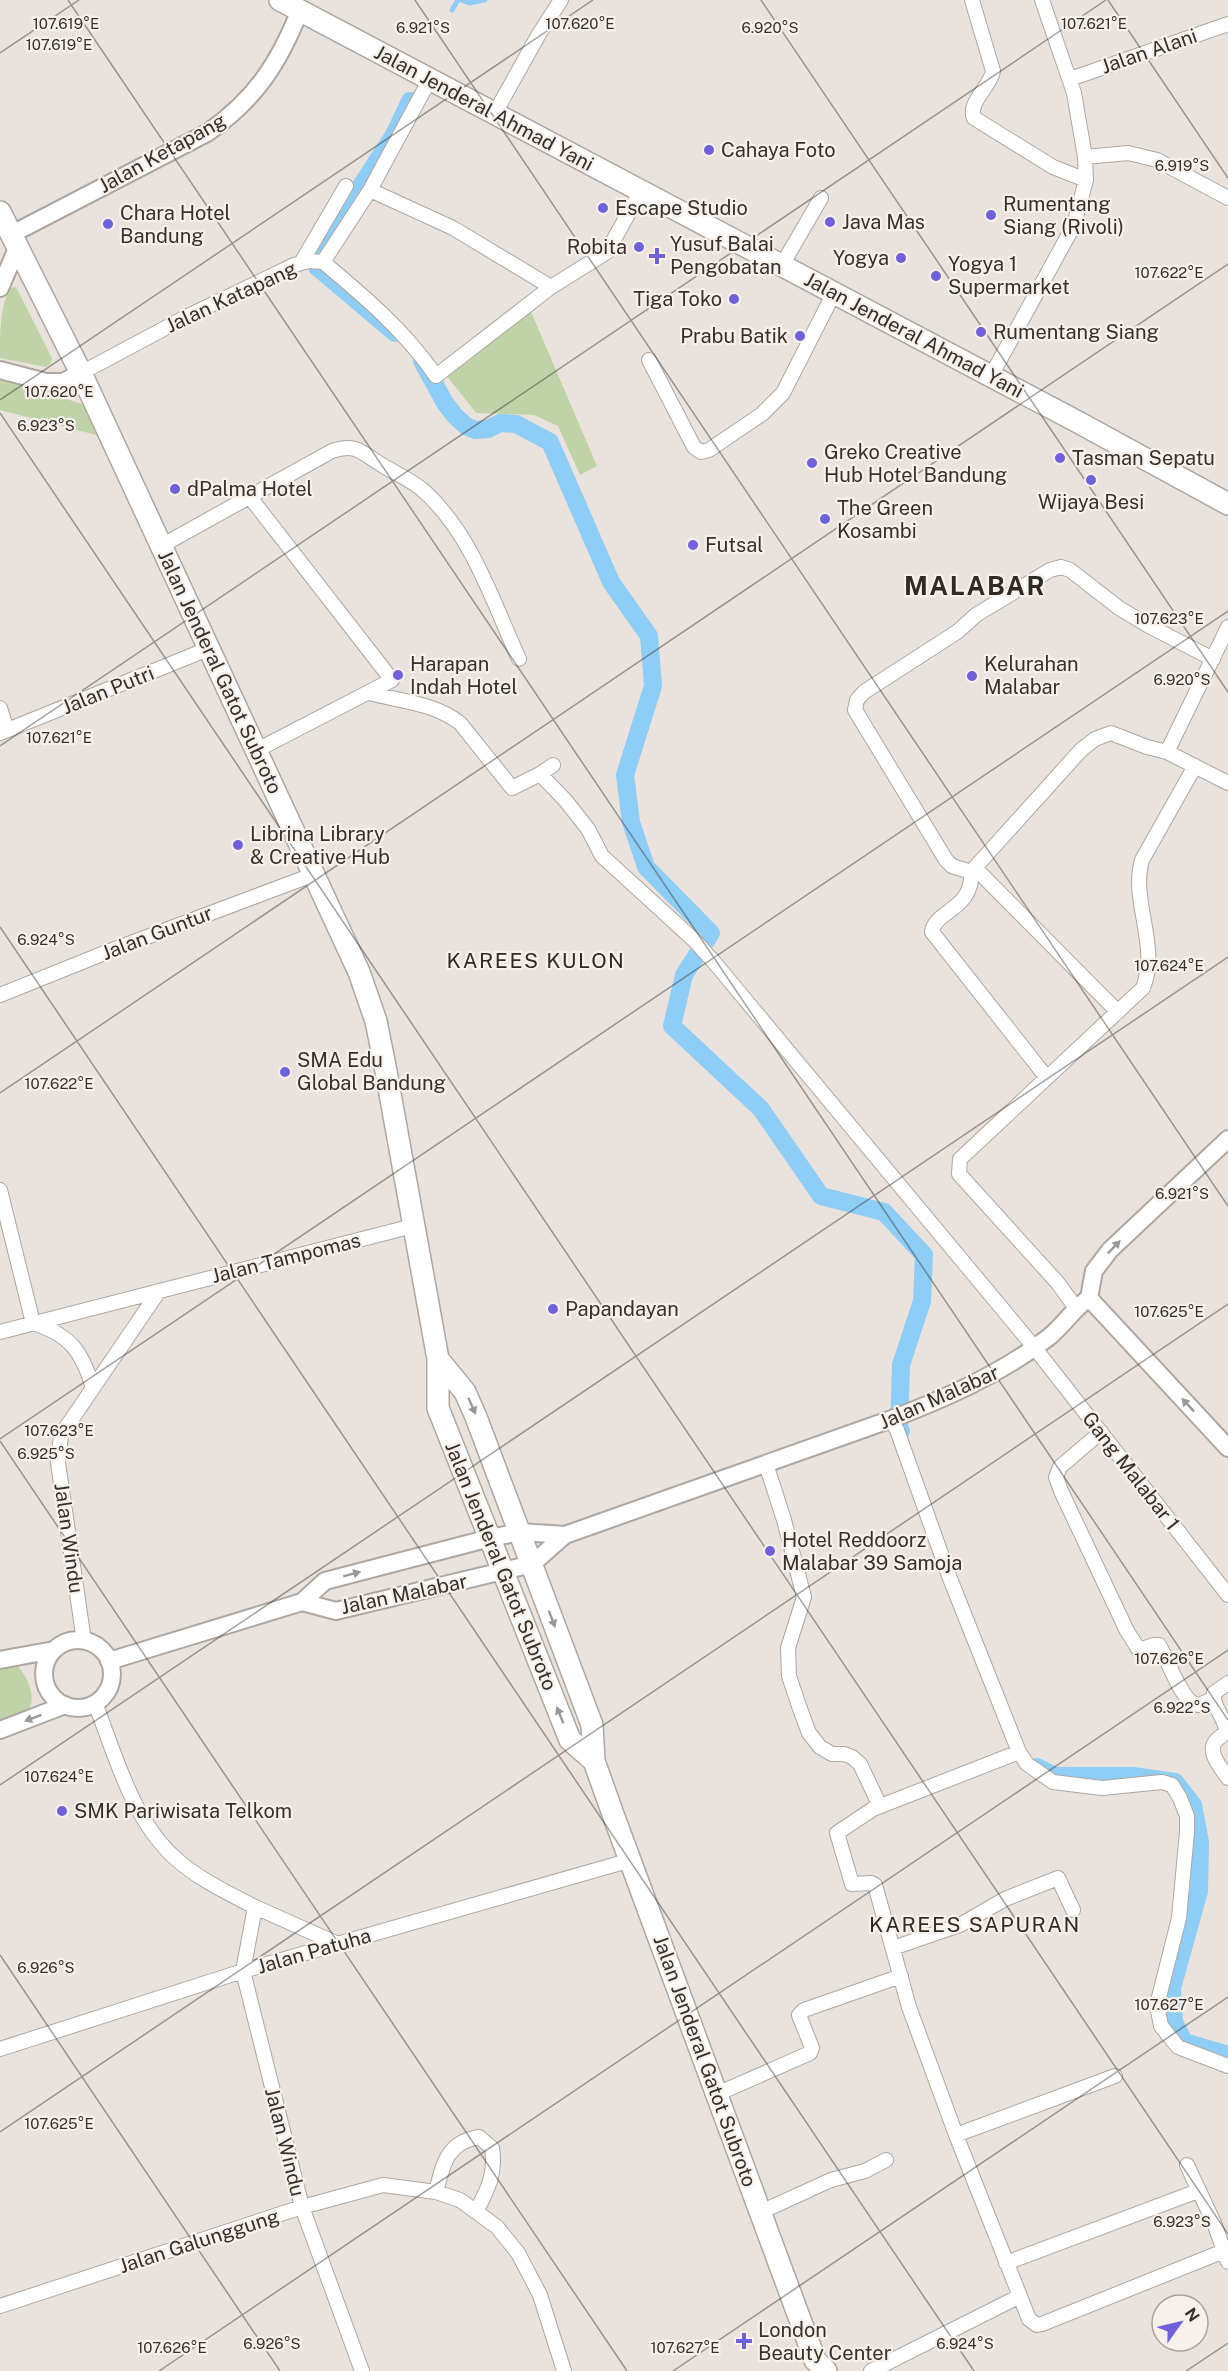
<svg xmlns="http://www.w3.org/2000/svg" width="1228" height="2371" viewBox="0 0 1228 2371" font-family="'Public Sans',sans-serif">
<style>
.green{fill:#c0d3a8}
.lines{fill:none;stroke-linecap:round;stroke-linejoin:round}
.stream{stroke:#8ecdf5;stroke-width:5}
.canal{stroke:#8ecdf5;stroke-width:18}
.minor-casing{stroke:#aea7a1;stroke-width:16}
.tertiary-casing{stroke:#aea7a1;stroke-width:20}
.primary-casing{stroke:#aea7a1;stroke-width:24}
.minor{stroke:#fff;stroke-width:14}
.tertiary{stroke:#fff;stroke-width:16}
.primary{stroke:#fff;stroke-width:21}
.oneway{fill:#999896}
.ticks{fill:none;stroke:#33302e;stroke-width:1.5;stroke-opacity:0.45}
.poi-dot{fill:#6f61db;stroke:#f8f0ea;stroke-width:2}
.labels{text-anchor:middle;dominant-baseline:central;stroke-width:4.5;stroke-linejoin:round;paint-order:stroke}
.street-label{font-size:20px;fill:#33302e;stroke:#f8f0ea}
.poi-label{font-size:20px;fill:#33302e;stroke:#f8f0ea;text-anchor:start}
.neighbourhood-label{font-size:21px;letter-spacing:1.5px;fill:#2f2a26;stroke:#f8f0ea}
.district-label{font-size:26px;font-weight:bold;letter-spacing:1.5px;fill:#2f2a26;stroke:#f8f0ea}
.ticks-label{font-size:15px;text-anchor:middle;fill:#33302e;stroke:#f8f0ea;stroke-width:4.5;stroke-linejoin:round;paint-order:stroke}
</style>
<rect width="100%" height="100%" fill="#eae3dd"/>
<path class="green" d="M16,287L52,358L51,363L46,367L0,358C0,334 0,306 10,288Z
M526,300L597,466L580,475L558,426L534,415L476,413L439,366Z
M0,377L91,407L104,437L0,410Z
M0,1652C19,1661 43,1694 26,1714C20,1720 8,1723 0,1725Z"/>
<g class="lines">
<path class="stream" d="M461,0L469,3L485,0
M452,10L458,0"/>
<path class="canal" d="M395,333L317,267L315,257L394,135L410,101
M422,361L445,403L455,416L466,426L475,430L488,429L500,423L516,424L550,442L611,582L649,636L653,686L625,775L631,822L646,867L711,933L684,975L672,1026L761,1109L821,1196L884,1212L924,1255L922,1301L901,1365L899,1427L901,1431
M1037,1767L1055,1776H1133L1175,1782L1193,1805L1200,1842L1199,1891L1172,1988L1174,2022L1184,2042L1228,2055"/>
<g class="minor-casing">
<path id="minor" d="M972,0L993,71C991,86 967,103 974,118L1053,167L1086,180
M1070,79L1228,24
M495,113L539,34L561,0
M1085,157L1128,153L1157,160L1228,198
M370,190L453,228L551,287
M323,262C366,298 404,330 436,376L551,287L607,252L641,191
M301,263L346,186
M782,265L821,198
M649,360L694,447L701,452L709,450L762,414L783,393L834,293
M81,373L186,317L294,265L308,261L323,262L370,190L430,79
M991,376L1074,225L1086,180L1085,157L1074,93L1042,0
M249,496L392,680L257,750
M161,546L332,451C356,442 363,454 382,465C396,474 412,480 425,492C472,535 493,602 519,659
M369,693C400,701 434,703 460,723L512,788L540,774L553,765
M0,708L7,730
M0,733L208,649
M1167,752L1228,627
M540,774L566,801L588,829L602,856L694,940L714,962L1034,1347L1228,1595
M975,868L1118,1012
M971,872L952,866L946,860L855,710L857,700L864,692L957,632L976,615L1050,570L1061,567L1070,570L1119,608L1149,626L1213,659
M971,872L1081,750L1095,739L1111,733L1147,747L1167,752L1228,783
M971,872C974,909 934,911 932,932L1047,1078
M0,995L107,952L315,874
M0,1190L33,1323C70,1335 82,1351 93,1388
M1076,1308L1057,1282L959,1174L960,1159L1143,988C1160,946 1130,900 1142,860L1195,766
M0,1332L413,1226
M891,1420L897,1430L949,1576L1019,1752
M1101,1432L1060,1467L1056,1477L1061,1491L1127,1631L1139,1650L1154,1645H1159C1168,1659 1182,1705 1199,1705L1213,1699
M766,1464L784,1520L804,1597L788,1648L789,1676L799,1706L809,1733L820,1747L832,1754H844L852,1757L860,1764L880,1806
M84,1641L58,1463L61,1435L159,1291
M1228,1683L1214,1693C1211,1706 1226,1718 1226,1732C1223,1735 1218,1738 1215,1742C1207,1753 1222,1769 1228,1778
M95,1703C116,1756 131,1817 174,1857C196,1878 228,1893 255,1907L243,1971L302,2207L362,2371
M255,1907L338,1944
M893,1948L960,1925L1005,1899L1058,1878L1073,1910
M0,2049L243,1971L631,1860
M717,2094L810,2053L812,2048L799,2015L804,2010L901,1976
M956,2135L1115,2076
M1187,2165L1214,2223L1228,2262
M436,2192C443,2164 447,2142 479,2137L492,2148C496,2173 488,2189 477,2210
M761,2212L831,2180L865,2171L886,2160
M1224,2251L1042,2324L1037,2325L1029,2319L956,2135L909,2007L875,1885L871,1883L852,1884L837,1833L873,1809L1019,1752L1027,1764L1053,1782L1102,1788L1162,1782L1172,1785L1180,1798L1187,1816V1832L1179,1918L1157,2005L1161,2026L1178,2047L1228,2066
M1006,2263L1198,2191
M0,2306L302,2207L383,2185L436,2192L460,2200L497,2227L518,2253L540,2295L564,2371
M871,2371L1020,2296"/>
</g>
<g class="tertiary-casing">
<path id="tertiary" d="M12,234L207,133C255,100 279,63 300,10
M0,288L18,246
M0,370L46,382H63L81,373
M1089,1298L1228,1448
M302,1602L336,1611L532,1564L565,1535L889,1420C946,1398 1001,1374 1049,1337C1064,1325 1073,1309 1089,1298L1094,1271L1110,1250L1228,1139
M44 1674a34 34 0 1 1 68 0a34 34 0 1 1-68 0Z
M0,1660L54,1650
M109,1661L302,1602L325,1581L490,1538L520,1532L565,1535
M0,1730L65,1705"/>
</g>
<g class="primary-casing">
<path id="primary" d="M280,0L1076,421L1228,504
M0,212L81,373L359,972L376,1021L385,1066L438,1359V1408L570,1740L594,1761
M438,1359L465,1392L476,1417L592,1725L594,1761L614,1817L815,2360L826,2371"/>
</g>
<use href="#minor" class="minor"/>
<use href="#tertiary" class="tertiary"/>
<use href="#primary" class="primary"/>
</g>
<defs><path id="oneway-solid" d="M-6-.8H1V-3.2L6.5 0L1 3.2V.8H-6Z" transform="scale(1.5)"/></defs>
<g class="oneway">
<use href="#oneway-solid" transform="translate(1114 1247) rotate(-46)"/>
<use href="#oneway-solid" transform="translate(1188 1405) rotate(-133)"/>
<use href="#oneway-solid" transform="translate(472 1406) rotate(66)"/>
<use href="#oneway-solid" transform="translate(352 1574) rotate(-15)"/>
<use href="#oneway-solid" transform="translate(552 1619) rotate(69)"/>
<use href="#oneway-solid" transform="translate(560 1715) rotate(-112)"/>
<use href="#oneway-solid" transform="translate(33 1718) rotate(159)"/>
</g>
<path class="ticks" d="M68,0L1228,1720M415,0L1228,1206M761,0L1228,692M1108,0L1228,178M0,53L79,0M0,400L593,0M0,413L1228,2234M0,746L1106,0M0,927L974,2371M0,1093L1228,264M0,1439L1228,611M0,1441L627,2371M0,1785L1228,957M0,1955L280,2371M0,2132L1228,1304M159,2371L1228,1650M673,2371L1228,1997M1186,2371L1228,2343"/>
<g class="poi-dot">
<circle cx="709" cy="150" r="6"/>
<circle cx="603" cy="208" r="6"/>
<circle cx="991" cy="215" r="6"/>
<circle cx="830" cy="222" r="6"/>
<circle cx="108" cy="224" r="6"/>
<circle cx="639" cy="247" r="6"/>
<path d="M654 247h6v6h6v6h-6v6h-6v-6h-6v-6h6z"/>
<circle cx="901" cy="258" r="6"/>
<circle cx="936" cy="276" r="6"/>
<circle cx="734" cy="299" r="6"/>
<circle cx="981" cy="332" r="6"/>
<circle cx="800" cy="336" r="6"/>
<circle cx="1060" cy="458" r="6"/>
<circle cx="812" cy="463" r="6"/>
<circle cx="1091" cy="480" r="6"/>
<circle cx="175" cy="489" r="6"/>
<circle cx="825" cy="519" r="6"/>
<circle cx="693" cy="545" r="6"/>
<circle cx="398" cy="675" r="6"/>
<circle cx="972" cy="676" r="6"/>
<circle cx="238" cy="845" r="6"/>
<circle cx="285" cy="1072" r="6"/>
<circle cx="553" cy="1309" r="6"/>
<circle cx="770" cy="1551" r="6"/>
<circle cx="62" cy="1811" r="6"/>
<path d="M741 2332h6v6h6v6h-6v6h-6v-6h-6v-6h6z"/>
</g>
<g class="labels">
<g class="street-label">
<text transform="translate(1149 51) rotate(-19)">Jalan Alani</text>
<text transform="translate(484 108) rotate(28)">Jalan Jenderal Ahmad Yani</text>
<text transform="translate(162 153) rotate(-29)">Jalan Ketapang</text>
<text transform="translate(231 297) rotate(-25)">Jalan Katapang</text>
<text transform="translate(914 335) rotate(28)">Jalan Jenderal Ahmad Yani</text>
<text transform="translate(220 672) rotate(65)">Jalan Jenderal Gatot Subroto</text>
<text transform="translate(108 690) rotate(-22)">Jalan Putri</text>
<text transform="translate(157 933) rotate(-21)">Jalan Guntur</text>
<text transform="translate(286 1258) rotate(-14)">Jalan Tampomas</text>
<text transform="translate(939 1397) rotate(-24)">Jalan Malabar</text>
<text transform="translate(1131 1471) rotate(52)">Gang Malabar 1</text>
<text transform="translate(69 1538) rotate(82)">Jalan Windu</text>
<text transform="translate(501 1566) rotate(68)">Jalan Jenderal Gatot Subroto</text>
<text transform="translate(404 1594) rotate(-12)">Jalan Malabar</text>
<text transform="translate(314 1951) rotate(-16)">Jalan Patuha</text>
<text transform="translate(705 2061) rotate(70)">Jalan Jenderal Gatot Subroto</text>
<text transform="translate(285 2142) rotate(76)">Jalan Windu</text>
<text transform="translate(199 2241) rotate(-18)">Jalan Galunggung</text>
</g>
<g class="poi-label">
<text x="721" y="150">Cahaya Foto</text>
<text x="1003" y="204">Rumentang<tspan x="1003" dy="23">Siang (Rivoli)</tspan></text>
<text x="615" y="208">Escape Studio</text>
<text x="120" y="213">Chara Hotel<tspan x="120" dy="23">Bandung</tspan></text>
<text x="842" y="222">Java Mas</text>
<text x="670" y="244">Yusuf Balai<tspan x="670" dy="23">Pengobatan</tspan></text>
<text x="627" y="247" text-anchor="end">Robita</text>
<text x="889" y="258" text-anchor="end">Yogya</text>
<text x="948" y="264">Yogya 1<tspan x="948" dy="23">Supermarket</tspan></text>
<text x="722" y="299" text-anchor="end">Tiga Toko</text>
<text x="993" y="332">Rumentang Siang</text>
<text x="788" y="336" text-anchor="end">Prabu Batik</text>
<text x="824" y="452">Greko Creative<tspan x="824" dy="23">Hub Hotel Bandung</tspan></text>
<text x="1072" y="458">Tasman Sepatu</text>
<text x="187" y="489">dPalma Hotel</text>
<text x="1091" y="502" text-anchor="middle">Wijaya Besi</text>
<text x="837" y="508">The Green<tspan x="837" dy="23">Kosambi</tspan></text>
<text x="705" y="545">Futsal</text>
<text x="410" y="664">Harapan<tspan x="410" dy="23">Indah Hotel</tspan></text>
<text x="984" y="664">Kelurahan<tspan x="984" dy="23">Malabar</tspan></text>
<text x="250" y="834">Librina Library<tspan x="250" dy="23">&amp; Creative Hub</tspan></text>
<text x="297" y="1060">SMA Edu<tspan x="297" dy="23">Global Bandung</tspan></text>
<text x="565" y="1309">Papandayan</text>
<text x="782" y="1540">Hotel Reddoorz<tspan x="782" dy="23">Malabar 39 Samoja</tspan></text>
<text x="74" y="1811">SMK Pariwisata Telkom</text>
<text x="758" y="2330">London<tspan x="758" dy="23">Beauty Center</tspan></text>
</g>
<g class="neighbourhood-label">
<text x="536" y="960">KAREES KULON</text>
<text x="975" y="1924">KAREES SAPURAN</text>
</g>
<g class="district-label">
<text x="975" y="585">MALABAR</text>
</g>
</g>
<g class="ticks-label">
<text x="580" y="29">107.620°E</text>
<text x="66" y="29">107.619°E</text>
<text x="1094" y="29">107.621°E</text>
<text x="423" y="33">6.921°S</text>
<text x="770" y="33">6.920°S</text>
<text x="59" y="50">107.619°E</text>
<text x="1182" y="171">6.919°S</text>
<text x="1169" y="278">107.622°E</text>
<text x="59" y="397">107.620°E</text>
<text x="46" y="431">6.923°S</text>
<text x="1169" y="624">107.623°E</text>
<text x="1182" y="685">6.920°S</text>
<text x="59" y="743">107.621°E</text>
<text x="46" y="945">6.924°S</text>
<text x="1169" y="971">107.624°E</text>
<text x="59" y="1089">107.622°E</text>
<text x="1182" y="1199">6.921°S</text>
<text x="1169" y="1317">107.625°E</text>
<text x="59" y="1436">107.623°E</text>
<text x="46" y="1459">6.925°S</text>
<text x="1169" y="1664">107.626°E</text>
<text x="1182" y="1713">6.922°S</text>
<text x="59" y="1782">107.624°E</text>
<text x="46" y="1973">6.926°S</text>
<text x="1169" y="2010">107.627°E</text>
<text x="59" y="2129">107.625°E</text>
<text x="1182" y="2227">6.923°S</text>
<text x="272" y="2349">6.926°S</text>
<text x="965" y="2349">6.924°S</text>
<text x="172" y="2353">107.626°E</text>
<text x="685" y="2353">107.627°E</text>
</g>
<g transform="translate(1180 2323) rotate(56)"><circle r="28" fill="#f8f0ea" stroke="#a9a39f" stroke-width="1.5"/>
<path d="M0-4.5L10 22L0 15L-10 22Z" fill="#6f61db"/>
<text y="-9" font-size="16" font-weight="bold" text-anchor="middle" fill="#33302e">N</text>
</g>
</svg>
